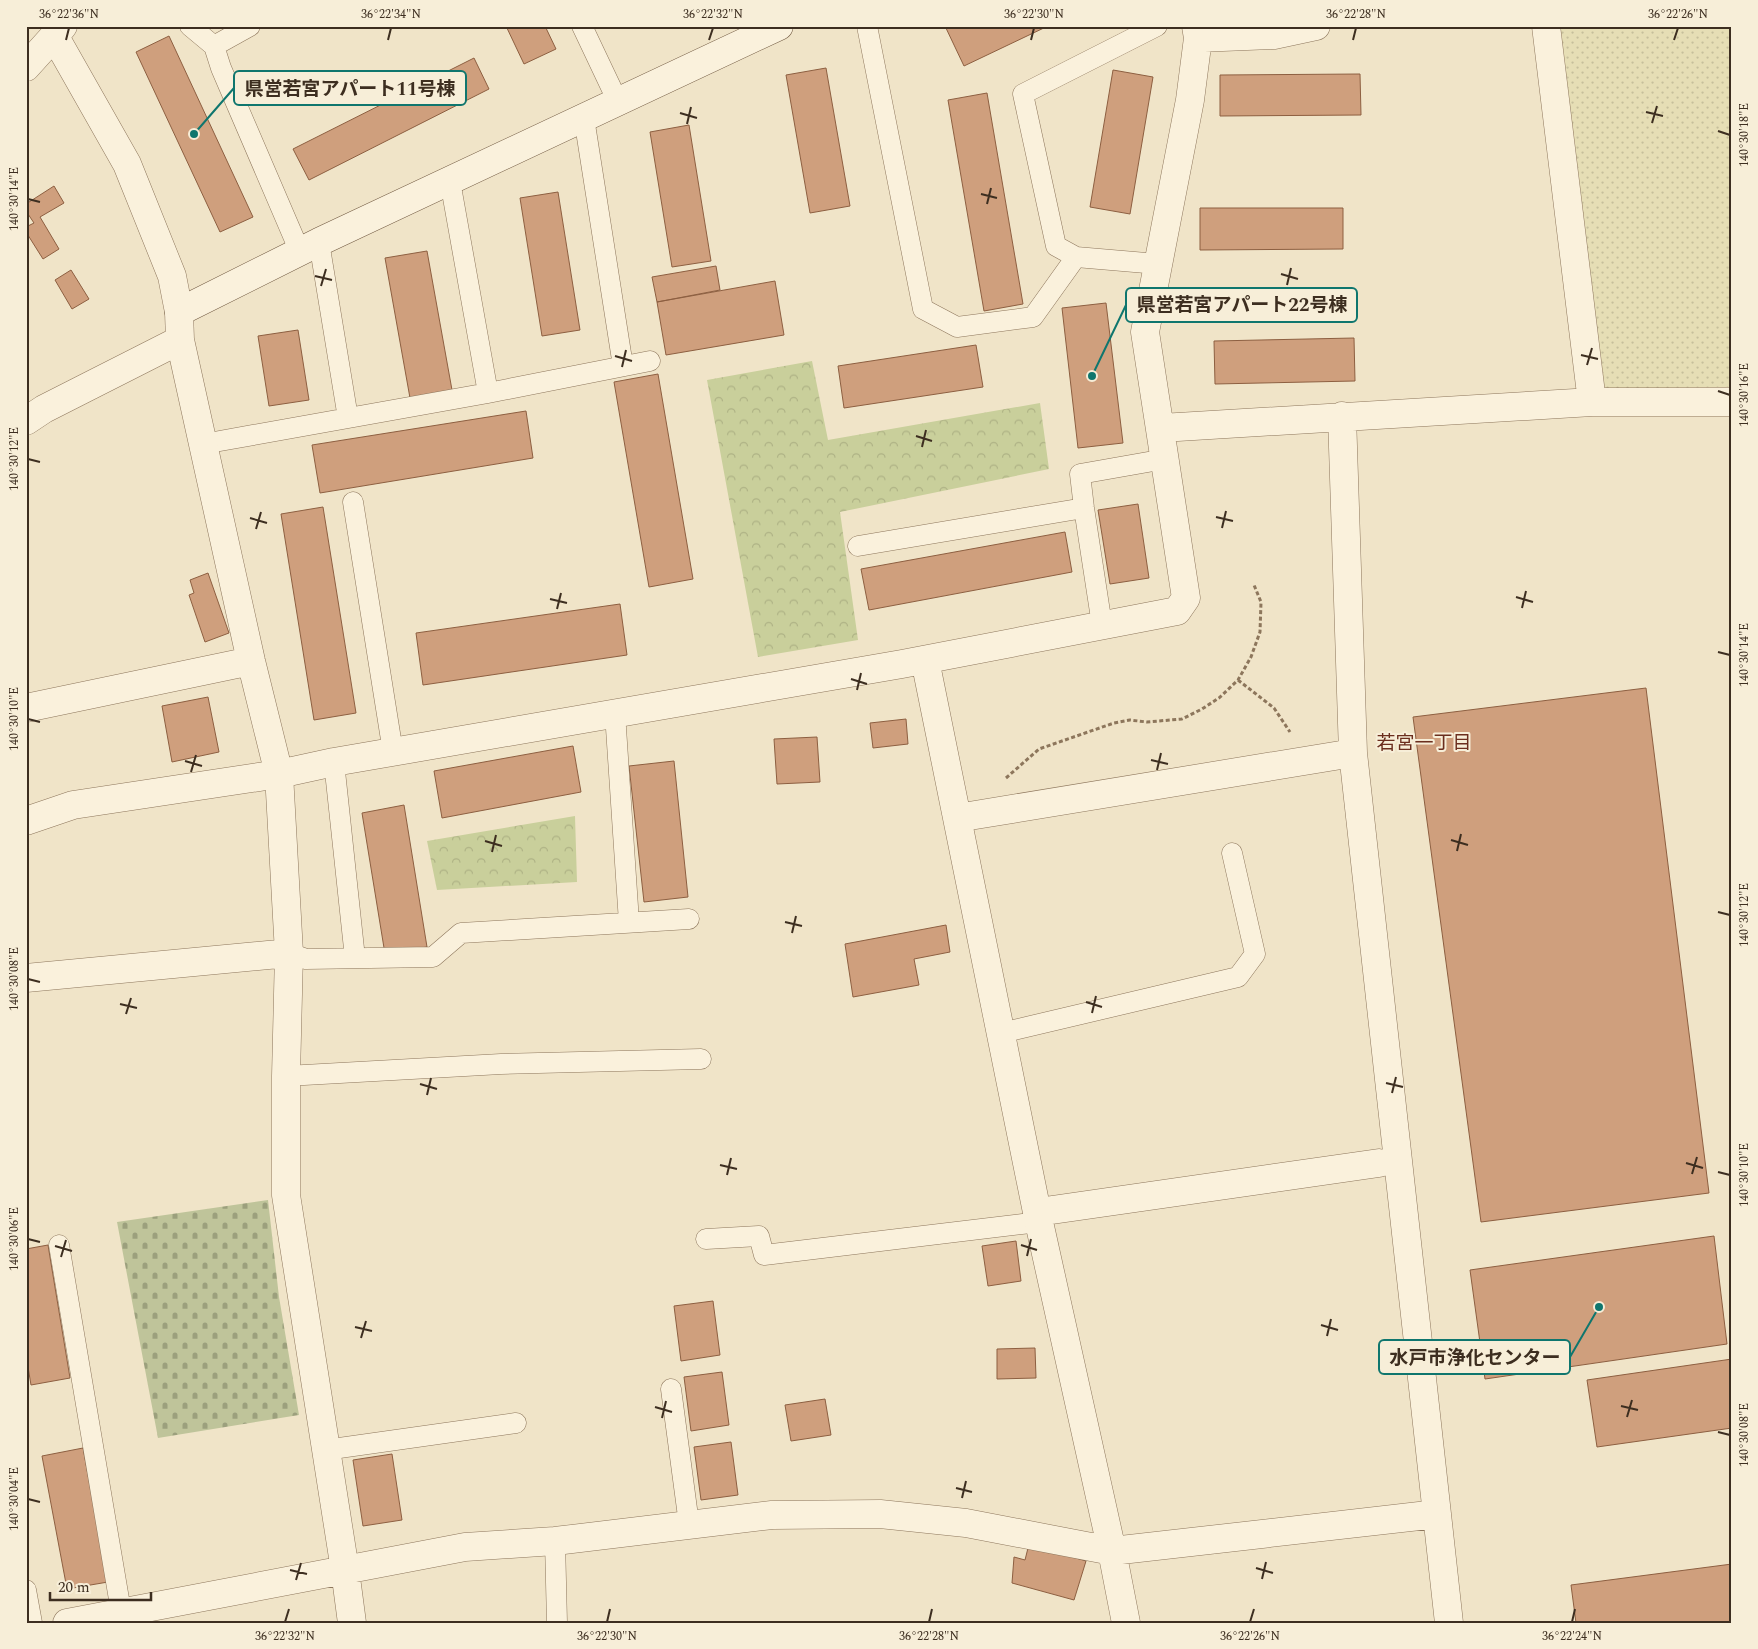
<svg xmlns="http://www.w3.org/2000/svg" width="1758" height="1649" viewBox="0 0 1758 1649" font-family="Spectral,'Noto Sans JP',serif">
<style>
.farmland{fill:url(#farmland-dots)}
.cemetery{fill:url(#cemetery-stones)}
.park{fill:url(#park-crowns)}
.building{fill:#cf9f7d;stroke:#8d5f41}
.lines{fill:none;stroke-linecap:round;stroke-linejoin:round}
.lane-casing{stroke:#8d765c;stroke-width:21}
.street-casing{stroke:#8d765c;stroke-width:29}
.secondary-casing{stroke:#6f573f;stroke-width:29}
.path{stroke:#8d765c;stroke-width:3;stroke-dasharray:4 2.5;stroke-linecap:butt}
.lane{stroke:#faf1dc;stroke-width:20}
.street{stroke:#faf1dc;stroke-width:28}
.secondary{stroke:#faf1dc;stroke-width:28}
.ticks{fill:none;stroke:#3d2e20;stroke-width:2}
.labels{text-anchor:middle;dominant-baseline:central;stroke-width:4;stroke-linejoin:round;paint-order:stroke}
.neighbourhood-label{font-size:19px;fill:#6b2e1e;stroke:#f7eed8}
.leader{fill:none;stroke:#0f766e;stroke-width:2}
.callout-dot{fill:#0f766e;stroke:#f7eed8;stroke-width:2}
.callout{fill:#f7eed8;stroke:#0f766e;stroke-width:2}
.callout-label{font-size:19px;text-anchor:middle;font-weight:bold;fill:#3d2e20}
.neatline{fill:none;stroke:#3d2e20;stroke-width:2}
.ticks-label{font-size:12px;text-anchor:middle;fill:#3d2e20}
</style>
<defs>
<pattern id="farmland-dots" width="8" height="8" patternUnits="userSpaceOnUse" patternTransform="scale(1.25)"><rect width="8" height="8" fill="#e6deb5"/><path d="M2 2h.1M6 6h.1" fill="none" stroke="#c6bf9b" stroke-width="1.8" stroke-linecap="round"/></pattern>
<pattern id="cemetery-stones" width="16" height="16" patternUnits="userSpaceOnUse" patternTransform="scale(1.25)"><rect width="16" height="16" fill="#bfc49a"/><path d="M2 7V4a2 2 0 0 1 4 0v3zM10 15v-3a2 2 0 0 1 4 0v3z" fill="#9ca07d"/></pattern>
<pattern id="park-crowns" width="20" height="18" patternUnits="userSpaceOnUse" patternTransform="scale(1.25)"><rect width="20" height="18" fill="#c9cf9b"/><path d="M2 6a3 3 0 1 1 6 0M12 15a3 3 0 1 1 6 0" fill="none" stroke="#aeb285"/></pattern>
</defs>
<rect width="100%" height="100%" fill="#f0e4c8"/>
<path class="farmland" d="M1556,26H1732V387L1604,389Z"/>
<path class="cemetery" d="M268,1200L279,1297L299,1415L158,1438L117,1222Z"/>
<path class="park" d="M812,361L828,440L1040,403L1049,469L840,512L858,640L758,657L707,380Z
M575,816L577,882L437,890L427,841Z"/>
<path class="building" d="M506,26H545L556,49L524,64Z
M945,26H1048L964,66Z
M169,36L253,217L220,232L136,52Z
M474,58L489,89L309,180L293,149Z
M826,68L850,206L810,213L786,75Z
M1113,70L1153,77L1130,214L1090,207Z
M1360,74L1361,115L1220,116V75Z
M987,93L1023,304L984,311L948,100Z
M689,125L711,261L672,267L650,132Z
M54,186L64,203L40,217L59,249L43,259L26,232V227L34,223L26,211V204Z
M558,192L580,330L542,336L520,198Z
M1200,208H1343V249L1200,250Z
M427,251L452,390L410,398L385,258Z
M716,266L720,290L657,302L652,277Z
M71,270L89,299L72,309L55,280Z
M775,281L784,335L666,355L657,302Z
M1106,303L1123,443L1078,448L1062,308Z
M298,330L309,400L269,406L258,336Z
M1354,338L1355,381L1215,384L1214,341Z
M976,345L983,387L844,408L838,366Z
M658,374L693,579L649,587L614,382Z
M526,411L533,458L320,493L312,445Z
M1138,504L1149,578L1110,584L1098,510Z
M323,507L356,713L314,720L281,514Z
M1065,532L1072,572L869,610L861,569Z
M208,573L229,633L205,642L189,595L194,593L190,580Z
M620,604L627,655L423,685L416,633Z
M1646,688L1709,1193L1481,1222L1413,717Z
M208,697L219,752L172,762L162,706Z
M906,719L908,744L873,748L870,723Z
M817,737L820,782L777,784L774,739Z
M573,746L581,792L442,818L434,771Z
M674,761L688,897L644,902L629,766Z
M404,805L427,947L385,954L362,813Z
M946,925L950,952L914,959L919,985L853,997L845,944Z
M1714,1236L1727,1344L1485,1379L1470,1270Z
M1016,1241L1021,1281L988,1286L982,1246Z
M48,1245L70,1378L31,1385L26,1355V1249Z
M713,1301L720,1355L681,1361L674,1306Z
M1035,1348L1036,1378L997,1379V1349Z
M1732,1359V1428L1597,1447L1587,1380Z
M722,1372L729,1425L691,1431L684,1377Z
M825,1399L831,1435L791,1441L785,1405Z
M731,1442L738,1495L701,1500L694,1447Z
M83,1448L108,1582L67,1589L42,1456Z
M392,1454L402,1520L363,1526L353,1460Z
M1029,1544L1086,1561L1074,1600L1012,1583L1014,1557L1025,1560Z
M1732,1564V1623H1576L1571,1585Z"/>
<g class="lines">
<g class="lane-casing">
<path id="lane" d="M190,26L214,46L221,68L300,252
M582,26L618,102
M867,26L923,309L957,327L1033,317L1076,257
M1157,26L1023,94L1056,246L1076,257L1158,264
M214,46L250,26
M584,118L623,366
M450,181L488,393
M319,242L348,418
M203,444L488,393L650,361
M353,502L393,752
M858,546L1084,508
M1102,625L1084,508L1080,474L1165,459
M615,713L629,922
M334,762L355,958
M289,953L306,959L433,957L461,933L689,919
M1001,1033L1238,977L1255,954L1232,853
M286,1076L501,1064L701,1059
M706,1239L759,1236L764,1255L1039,1222
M59,1245L121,1611
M671,1389L689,1524
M325,1450L516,1423
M555,1541L557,1623
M26,1590L32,1623"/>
</g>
<g class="street-casing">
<path id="street" d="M1546,26L1592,402
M55,37L127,164L172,276L179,312L180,340L251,661L279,774L289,953L286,1076V1195L345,1570L352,1623
M1198,38L1274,35L1316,26
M26,67L63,26
M1342,416L1353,753L1449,1623
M26,421L44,409L180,340
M1161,428L1592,402H1732
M925,660L1039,1222L1112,1551L1126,1623
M26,708L251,661
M957,818L1353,753
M26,821L73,805L279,774L334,762L902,664L1177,611L1186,598L1145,332L1190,100L1198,38L1196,26
M26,978L289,953
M1038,1212L1379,1163
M67,1623L465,1547L555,1541L772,1515L880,1514L966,1523L1112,1551L1437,1514"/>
</g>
<g class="secondary-casing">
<path id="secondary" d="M179,312L319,242L779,26"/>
</g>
<path class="path" d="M1238,680L1274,708L1290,732
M1006,778L1039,749L1114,723L1130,720L1147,722L1182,719L1202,709L1219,698L1238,680L1251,657L1260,632L1261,602L1254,585"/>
<use href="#lane" class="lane"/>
<use href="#street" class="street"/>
<use href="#secondary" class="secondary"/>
</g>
<path class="ticks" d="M66,40L69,28M388,40L391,28M709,40L713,28M1031,40L1034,28M1353,40L1356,28M1674,40L1678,28M1646,112L1663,116M680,113L697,118M1652,123L1657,106M687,124L691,107M1718,131L1730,135M981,194L997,198M28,199L40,202M987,204L991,188M1281,274L1298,279M315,276L332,280M1287,285L1291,268M321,286L326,269M1581,355L1598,359M615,356L632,361M1587,365L1592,348M622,367L626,350M1718,391L1730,395M916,436L932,441M922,447L926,430M28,459L40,462M1216,517L1233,521M250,518L267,523M1222,528L1226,511M256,529L261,512M1516,597L1533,602M550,599L567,603M1522,608L1526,591M557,609L561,593M1718,652L1730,655M851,679L867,684M857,690L861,673M28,719L40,722M1151,760L1168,764M185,761L202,766M1157,770L1161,753M191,772L196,755M1451,840L1468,845M485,841L502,846M1457,851L1461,834M492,852L496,835M1718,912L1730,915M785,922L802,926M792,933L796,916M28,979L40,982M1086,1002L1102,1007M120,1004L137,1008M1092,1013L1096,996M126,1014L131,998M1386,1083L1403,1087M420,1084L437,1089M1392,1093L1396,1077M427,1095L431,1078M1686,1163L1703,1168M720,1165L737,1169M1718,1172L1730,1175M1692,1174L1697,1157M727,1175L731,1158M28,1239L40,1242M1021,1245L1037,1250M55,1246L72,1251M1027,1256L1031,1239M61,1257L66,1240M1321,1325L1338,1330M355,1327L372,1331M1327,1336L1331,1319M361,1338L366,1321M1621,1406L1638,1410M655,1407L672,1412M1627,1417L1632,1400M662,1418L666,1401M1718,1432L1730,1435M956,1488L972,1492M962,1498L966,1481M28,1499L40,1502M1256,1568L1273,1573M290,1570L307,1574M1262,1579L1266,1562M296,1580L301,1563M285,1622L289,1609M607,1622L610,1609M929,1622L932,1609M1250,1622L1254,1609M1572,1622L1575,1609"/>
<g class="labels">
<g class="neighbourhood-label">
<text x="1424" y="743">若宮一丁目</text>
</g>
</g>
<path class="leader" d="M194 134L234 88M1092 376L1126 305M1599 1307L1570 1357"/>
<g class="callout-dot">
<circle cx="194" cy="134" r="5"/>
<circle cx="1092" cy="376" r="5"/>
<circle cx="1599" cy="1307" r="5"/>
</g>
<g class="callout">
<rect x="234" y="71" width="232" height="34" rx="5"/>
<rect x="1126" y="288" width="231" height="34" rx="5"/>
<rect x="1379" y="1340" width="191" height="34" rx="5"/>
</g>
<g class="callout-label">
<text x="350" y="95">県営若宮アパート11号棟</text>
<text x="1242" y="311">県営若宮アパート22号棟</text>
<text x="1475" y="1364">水戸市浄化センター</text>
</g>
<rect width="1758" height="1649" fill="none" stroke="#f7eed8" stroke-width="55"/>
<path d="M50 1592v8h101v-8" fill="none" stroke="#3d2e20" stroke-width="2.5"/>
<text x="58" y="1592" font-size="15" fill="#3d2e20" stroke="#f7eed8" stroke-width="4" paint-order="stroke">20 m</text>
<rect x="28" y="28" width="1702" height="1594" class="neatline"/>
<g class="ticks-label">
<text x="69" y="18">36°22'36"N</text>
<text x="391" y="18">36°22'34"N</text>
<text x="713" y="18">36°22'32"N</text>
<text x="1034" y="18">36°22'30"N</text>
<text x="1356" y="18">36°22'28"N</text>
<text x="1678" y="18">36°22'26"N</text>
<text transform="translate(1744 135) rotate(-90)" y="4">140°30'18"E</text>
<text transform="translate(14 199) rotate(-90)" y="4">140°30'14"E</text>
<text transform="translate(1744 395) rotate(-90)" y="4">140°30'16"E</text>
<text transform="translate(14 459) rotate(-90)" y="4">140°30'12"E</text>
<text transform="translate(1744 655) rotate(-90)" y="4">140°30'14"E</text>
<text transform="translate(14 719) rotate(-90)" y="4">140°30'10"E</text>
<text transform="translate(1744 915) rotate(-90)" y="4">140°30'12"E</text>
<text transform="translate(14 979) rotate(-90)" y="4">140°30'08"E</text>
<text transform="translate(1744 1175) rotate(-90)" y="4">140°30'10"E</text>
<text transform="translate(14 1239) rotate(-90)" y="4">140°30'06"E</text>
<text transform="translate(1744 1435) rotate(-90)" y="4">140°30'08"E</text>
<text transform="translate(14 1499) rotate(-90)" y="4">140°30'04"E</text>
<text x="285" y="1640">36°22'32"N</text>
<text x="607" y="1640">36°22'30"N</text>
<text x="929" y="1640">36°22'28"N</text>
<text x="1250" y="1640">36°22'26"N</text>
<text x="1572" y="1640">36°22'24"N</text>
</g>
</svg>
